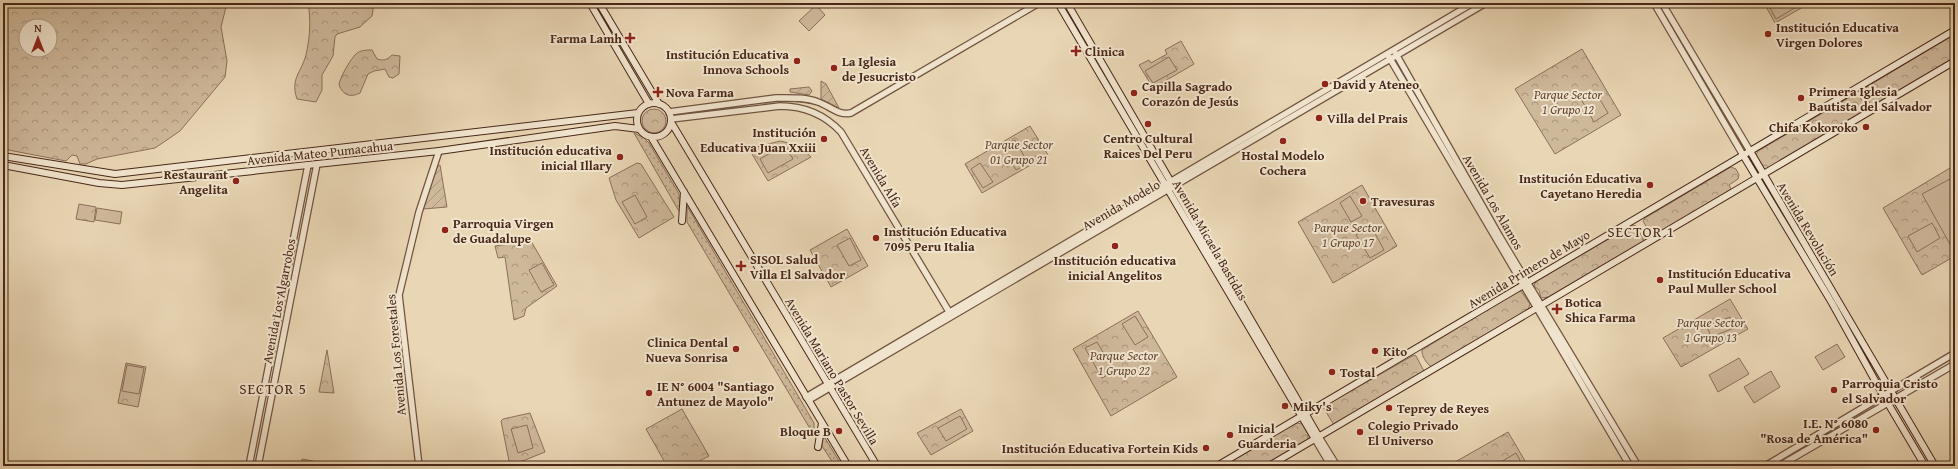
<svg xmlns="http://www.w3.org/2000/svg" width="1958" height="469" viewBox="0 0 1958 469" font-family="'Gentium Book Plus',serif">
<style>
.grass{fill:url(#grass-dots);stroke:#8c705a}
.forest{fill:url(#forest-crowns);stroke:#8c705a;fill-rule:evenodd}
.garden{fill:url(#garden-furrows);stroke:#8c705a}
.pitch{fill:#ceb89a;stroke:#8c705a}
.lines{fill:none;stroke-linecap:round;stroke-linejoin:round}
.tertiary-casing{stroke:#715440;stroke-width:8}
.secondary-casing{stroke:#492819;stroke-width:8}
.tertiary{stroke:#f1e4ce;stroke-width:5.5}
.secondary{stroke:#f1e4ce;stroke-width:6}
.poi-dot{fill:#8f2418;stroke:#f1e4ce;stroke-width:1.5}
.labels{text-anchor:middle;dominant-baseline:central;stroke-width:4;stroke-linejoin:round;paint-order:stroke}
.poi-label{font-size:13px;font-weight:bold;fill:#492819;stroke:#f1e4ce;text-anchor:start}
.park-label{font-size:13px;font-style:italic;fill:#644533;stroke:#f1e4ce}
.street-label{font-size:13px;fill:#492819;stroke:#f1e4ce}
.quarter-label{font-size:15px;letter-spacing:1px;fill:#492819;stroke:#f1e4ce}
</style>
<defs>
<pattern id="grass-dots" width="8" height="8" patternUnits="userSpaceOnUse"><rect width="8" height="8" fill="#ceb89a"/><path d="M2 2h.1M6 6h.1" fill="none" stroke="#a9967d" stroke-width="1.8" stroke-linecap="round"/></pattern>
<pattern id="forest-crowns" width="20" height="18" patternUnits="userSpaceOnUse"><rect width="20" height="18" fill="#ceb89a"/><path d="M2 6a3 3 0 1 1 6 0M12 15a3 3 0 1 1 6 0" fill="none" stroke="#a9967d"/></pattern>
<pattern id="garden-furrows" width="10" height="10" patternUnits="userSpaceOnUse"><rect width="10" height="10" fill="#ceb89a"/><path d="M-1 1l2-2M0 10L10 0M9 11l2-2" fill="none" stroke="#a9967d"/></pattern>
</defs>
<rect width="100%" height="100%" fill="#e9d6b4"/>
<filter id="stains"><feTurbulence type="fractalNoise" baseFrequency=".005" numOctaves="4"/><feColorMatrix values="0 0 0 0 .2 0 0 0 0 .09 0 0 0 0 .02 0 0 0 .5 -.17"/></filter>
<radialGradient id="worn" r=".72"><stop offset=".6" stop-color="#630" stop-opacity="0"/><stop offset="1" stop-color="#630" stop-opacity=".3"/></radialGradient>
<path class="grass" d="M634,133L644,138L649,143L679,194L680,213Z
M687,206L814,423V429L812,432L687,222Z
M823,438H825L842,466H835L822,446Z"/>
<path class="forest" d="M3,3H227L221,27L227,61L225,77L180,131L155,148L97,159L86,164H80L77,156L72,155L66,161L3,149ZM26,26H50V50H26Z
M308,3H374L372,16L360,27L337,34L335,37L333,56L322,75V90L316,102L297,99C290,79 301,73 306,55C310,38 311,20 308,3Z
M1764,3H1810L1775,23Z
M1955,34V58L1876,106L1871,105L1863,93L1865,88Z
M1181,41L1194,64L1153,88L1139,65L1149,60L1151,63L1167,54L1165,50Z
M1582,49L1621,115L1555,154L1515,89Z
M372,50L377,59C384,61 387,60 392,55L400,56L399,74L393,78L389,77L385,69L374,71L368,74L360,93C350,98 343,95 339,85C339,79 351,58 356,54C360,50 367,50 372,50Z
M1855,94L1859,96L1866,107L1865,112L1768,169H1764L1756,155L1758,151Z
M642 121a12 12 0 1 1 24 0a12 12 0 1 1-24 0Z
M1030,126L1048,155L982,193L965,164Z
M780,141L798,145L811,157L768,181L749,149Z
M637,163L641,164L674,217L639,238L616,200L609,178Z
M1731,167L1736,169L1739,175L1738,179L1729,185L1731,189L1657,235H1651L1643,221L1645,218Z
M1950,168L1955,176V256L1922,275L1883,208Z
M1362,185L1397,246L1333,283L1298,222Z
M79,204L96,207L94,222L76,219Z
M1633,225L1636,226L1644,240L1643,243L1549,297L1541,298L1539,290L1534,286L1536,281Z
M847,229L868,266L831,287L810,250Z
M531,241L557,286L526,308L524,316L514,320L505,257L498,258L495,246Z
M1521,291L1530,304L1528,310L1432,367C1427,365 1421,355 1422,350L1516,292Z
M1730,299L1748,329L1681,367L1663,338Z
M1138,311L1177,377L1111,416L1073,349Z
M327,350L334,393L319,392Z
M1414,355L1416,356L1424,371L1334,425L1323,407Z
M126,363L146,367L138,407L118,403Z
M682,409L709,456L690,466H667L646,429Z
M961,409L973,431L931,455L917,433Z
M530,413L545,452L510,466L501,421L503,419Z
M1297,423L1302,424L1308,434V439L1263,466H1221Z
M1508,432L1528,466H1448Z
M302,459L340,466H301Z"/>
<path class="garden" d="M821,81L826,84L839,108L821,99Z
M809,87L812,91L809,95L790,92V89Z
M440,165L447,207L423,209L437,167Z"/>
<path class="pitch" d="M1767,3H1803L1776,19Z
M816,5L825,15L809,31L799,21Z
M1169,57L1177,70L1153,83L1145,71Z
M1595,91L1608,113L1594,122L1581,99Z
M1015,140L1028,163L1016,170L1003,147Z
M784,145L793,159L768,173L760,159Z
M980,163L993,182L983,188L971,169Z
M1950,179L1955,187V244L1951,246L1922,194Z
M635,195L647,217L635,224L622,202Z
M1350,196L1362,216L1351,222L1340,203Z
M97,208L122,212L120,224L95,220Z
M1932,223L1940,238L1917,252L1908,236Z
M1371,226L1384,250L1370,258L1356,235Z
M850,238L861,260L849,266L837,245Z
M542,263L554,285L541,292L529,270Z
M1135,316L1148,337L1135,345L1122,324Z
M1730,317L1734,328L1711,337L1707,326Z
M1097,342L1114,371L1102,378L1085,348Z
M1837,344L1845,357L1823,370L1815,357Z
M1739,358L1749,374L1718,392L1709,375Z
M127,365L144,368L139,394L122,391Z
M1771,371L1780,387L1754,403L1744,387Z
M960,416L967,429L946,441L938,428Z
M527,425L533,448L518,453L511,429Z
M1516,453L1523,466H1497L1496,465Z"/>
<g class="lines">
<g class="tertiary-casing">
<path id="tertiary" d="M1654,3L1743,155
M1662,3L1750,151
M1951,3L1955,10
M1396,54L1500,237L1638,466
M1389,57L1630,466
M669,112L776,98C790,98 805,97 818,102C830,106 838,116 851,113L1039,3
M671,119L780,106C804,106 824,114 841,132L951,315
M806,397L1473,3
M809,400L1486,3
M1319,437L1337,466
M1315,439L1331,466
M249,466L308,165
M258,466L317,164
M419,466L399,295L419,212L439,151
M1765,466L1955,353
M1779,466L1955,364"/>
</g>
<g class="secondary-casing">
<path id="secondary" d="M590,3L649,104
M599,3L659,104
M1058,3L1315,439
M1067,3L1319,437
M637 120a17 17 0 1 1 34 0a17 17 0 1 1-34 0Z
M671,122L877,466
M651,137L848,466
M1750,151L1935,466
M1743,155L1832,303L1883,395L1925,466
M3,156L115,174L638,113
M3,165L99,183L122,185L439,151L615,126L639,129
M682,221L684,192
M818,447L822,423
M1217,466L1955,30
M1269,466L1955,61"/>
</g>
<use href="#tertiary" class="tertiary"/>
<use href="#secondary" class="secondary"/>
</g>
<g class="poi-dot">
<circle cx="1768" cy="34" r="4"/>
<path d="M628 32h4v4h4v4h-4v4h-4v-4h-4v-4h4z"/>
<path d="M1074 45h4v4h4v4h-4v4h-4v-4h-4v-4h4z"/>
<circle cx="797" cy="61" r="4"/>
<circle cx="834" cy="68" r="4"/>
<circle cx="1325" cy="84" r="4"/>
<path d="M656 86h4v4h4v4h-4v4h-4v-4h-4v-4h4z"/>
<circle cx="1134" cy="93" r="4"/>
<circle cx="1801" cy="98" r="4"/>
<circle cx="1319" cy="118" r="4"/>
<circle cx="1148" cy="124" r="4"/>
<circle cx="1866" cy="127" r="4"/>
<circle cx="824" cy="139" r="4"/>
<circle cx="1283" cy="141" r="4"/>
<circle cx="620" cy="157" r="4"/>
<circle cx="236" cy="181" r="4"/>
<circle cx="1650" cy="185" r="4"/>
<circle cx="1363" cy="201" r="4"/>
<circle cx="445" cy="230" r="4"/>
<circle cx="876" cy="238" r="4"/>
<circle cx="1115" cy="246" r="4"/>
<path d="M739 260h4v4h4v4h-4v4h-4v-4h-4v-4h4z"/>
<circle cx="1660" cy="280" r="4"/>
<path d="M1555 303h4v4h4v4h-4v4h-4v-4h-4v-4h4z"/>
<circle cx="736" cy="349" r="4"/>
<circle cx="1375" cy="351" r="4"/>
<circle cx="1332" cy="372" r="4"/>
<circle cx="1834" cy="390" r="4"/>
<circle cx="649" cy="393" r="4"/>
<circle cx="1285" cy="406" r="4"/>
<circle cx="1389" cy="408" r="4"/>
<circle cx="1876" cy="430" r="4"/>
<circle cx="839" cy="431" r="4"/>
<circle cx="1360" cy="432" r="4"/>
<circle cx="1230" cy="435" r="4"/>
<circle cx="1206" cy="448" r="4"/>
</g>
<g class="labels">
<g class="poi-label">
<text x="1776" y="27">Institución Educativa<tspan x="1776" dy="15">Virgen Dolores</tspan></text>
<text x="622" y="38" text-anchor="end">Farma Lamh</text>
<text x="1085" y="51">Clinica</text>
<text x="789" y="54" text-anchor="end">Institución Educativa<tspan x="789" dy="15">Innova Schools</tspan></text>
<text x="842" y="61">La Iglesia<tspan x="842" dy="15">de Jesucristo</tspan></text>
<text x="1333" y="84">David y Ateneo</text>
<text x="1142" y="86">Capilla Sagrado<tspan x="1142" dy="15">Corazón de Jesús</tspan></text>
<text x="1809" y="91">Primera Iglesia<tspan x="1809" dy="15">Bautista del Salvador</tspan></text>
<text x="666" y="92">Nova Farma</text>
<text x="1327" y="118">Villa del Prais</text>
<text x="1858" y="127" text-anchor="end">Chifa Kokoroko</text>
<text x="816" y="132" text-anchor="end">Institución<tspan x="816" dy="15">Educativa Juan Xxiii</tspan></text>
<text x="1148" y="138" text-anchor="middle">Centro Cultural<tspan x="1148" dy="15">Raices Del Peru</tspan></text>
<text x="612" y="150" text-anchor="end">Institución educativa<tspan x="612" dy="15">inicial Illary</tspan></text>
<text x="1283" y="155" text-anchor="middle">Hostal Modelo<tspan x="1283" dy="15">Cochera</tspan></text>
<text x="228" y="174" text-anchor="end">Restaurant<tspan x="228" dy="15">Angelita</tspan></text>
<text x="1642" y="178" text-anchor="end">Institución Educativa<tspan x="1642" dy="15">Cayetano Heredia</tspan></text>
<text x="1371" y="201">Travesuras</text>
<text x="453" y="223">Parroquia Virgen<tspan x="453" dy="15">de Guadalupe</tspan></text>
<text x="884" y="231">Institución Educativa<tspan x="884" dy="15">7095 Peru Italia</tspan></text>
<text x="750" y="259">SISOL Salud<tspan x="750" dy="15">Villa El Salvador</tspan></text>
<text x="1115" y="260" text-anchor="middle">Institución educativa<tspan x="1115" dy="15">inicial Angelitos</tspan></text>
<text x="1668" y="273">Institución Educativa<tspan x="1668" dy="15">Paul Muller School</tspan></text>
<text x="1565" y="302">Botica<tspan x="1565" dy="15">Shica Farma</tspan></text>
<text x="728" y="342" text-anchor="end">Clinica Dental<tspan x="728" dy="15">Nueva Sonrisa</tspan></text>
<text x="1383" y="351">Kito</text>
<text x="1340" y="372">Tostal</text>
<text x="1842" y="383">Parroquia Cristo<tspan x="1842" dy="15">el Salvador</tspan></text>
<text x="657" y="386">IE N° 6004 "Santiago<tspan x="657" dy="15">Antunez de Mayolo"</tspan></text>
<text x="1293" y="406">Miky's</text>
<text x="1397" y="408">Teprey de Reyes</text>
<text x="1868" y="423" text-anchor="end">I.E. N° 6080<tspan x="1868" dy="15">"Rosa de América"</tspan></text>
<text x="1368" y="425">Colegio Privado<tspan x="1368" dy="15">El Universo</tspan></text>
<text x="1238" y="428">Inicial<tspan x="1238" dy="15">Guarderia</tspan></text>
<text x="831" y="431" text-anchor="end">Bloque B</text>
<text x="1198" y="448" text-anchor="end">Institución Educativa Fortein Kids</text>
</g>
<g class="park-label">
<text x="1568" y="94">Parque Sector<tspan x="1568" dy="15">1 Grupo 12</tspan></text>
<text x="1019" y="144">Parque Sector<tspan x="1019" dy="15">01 Grupo 21</tspan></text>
<text x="1348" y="227">Parque Sector<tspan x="1348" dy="15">1 Grupo 17</tspan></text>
<text x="1711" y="322">Parque Sector<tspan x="1711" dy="15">1 Grupo 13</tspan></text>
<text x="1124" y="355">Parque Sector<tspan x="1124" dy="15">1 Grupo 22</tspan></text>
</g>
<g class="street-label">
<text transform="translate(320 153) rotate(-6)">Avenida Mateo Pumacahua</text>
<text transform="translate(881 177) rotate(59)">Avenida Alfa</text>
<text transform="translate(1493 202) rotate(60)">Avenida Los Alamos</text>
<text transform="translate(1121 205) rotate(-30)">Avenida Modelo</text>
<text transform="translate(1808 229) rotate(59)">Avenida Revolución</text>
<text transform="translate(1210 240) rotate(60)">Avenida Micaela Bastidas</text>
<text transform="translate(1529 269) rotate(-31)">Avenida Primero de Mayo</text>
<text transform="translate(279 301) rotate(-79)">Avenida Los Algarrobos</text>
<text transform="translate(396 355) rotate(-95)">Avenida Los Forestales</text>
<text transform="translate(832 371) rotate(59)">Avenida Mariano Pastor Sevilla</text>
</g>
<g class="quarter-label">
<text x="1641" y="231">SECTOR 1</text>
<text x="273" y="388">SECTOR 5</text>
</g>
</g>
<rect width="1958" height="469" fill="none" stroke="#e9d6b4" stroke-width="16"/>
<rect x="4" y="4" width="1950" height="461" fill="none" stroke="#492819" stroke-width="2"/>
<rect x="8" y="8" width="1942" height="453" fill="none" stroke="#492819"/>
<g transform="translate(38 38)"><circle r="19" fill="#f1e4ce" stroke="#ae9986"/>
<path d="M0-3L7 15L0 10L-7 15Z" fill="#8f2418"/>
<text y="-6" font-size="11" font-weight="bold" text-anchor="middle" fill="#492819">N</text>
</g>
<rect width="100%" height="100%" filter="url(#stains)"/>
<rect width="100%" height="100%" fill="url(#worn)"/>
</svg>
